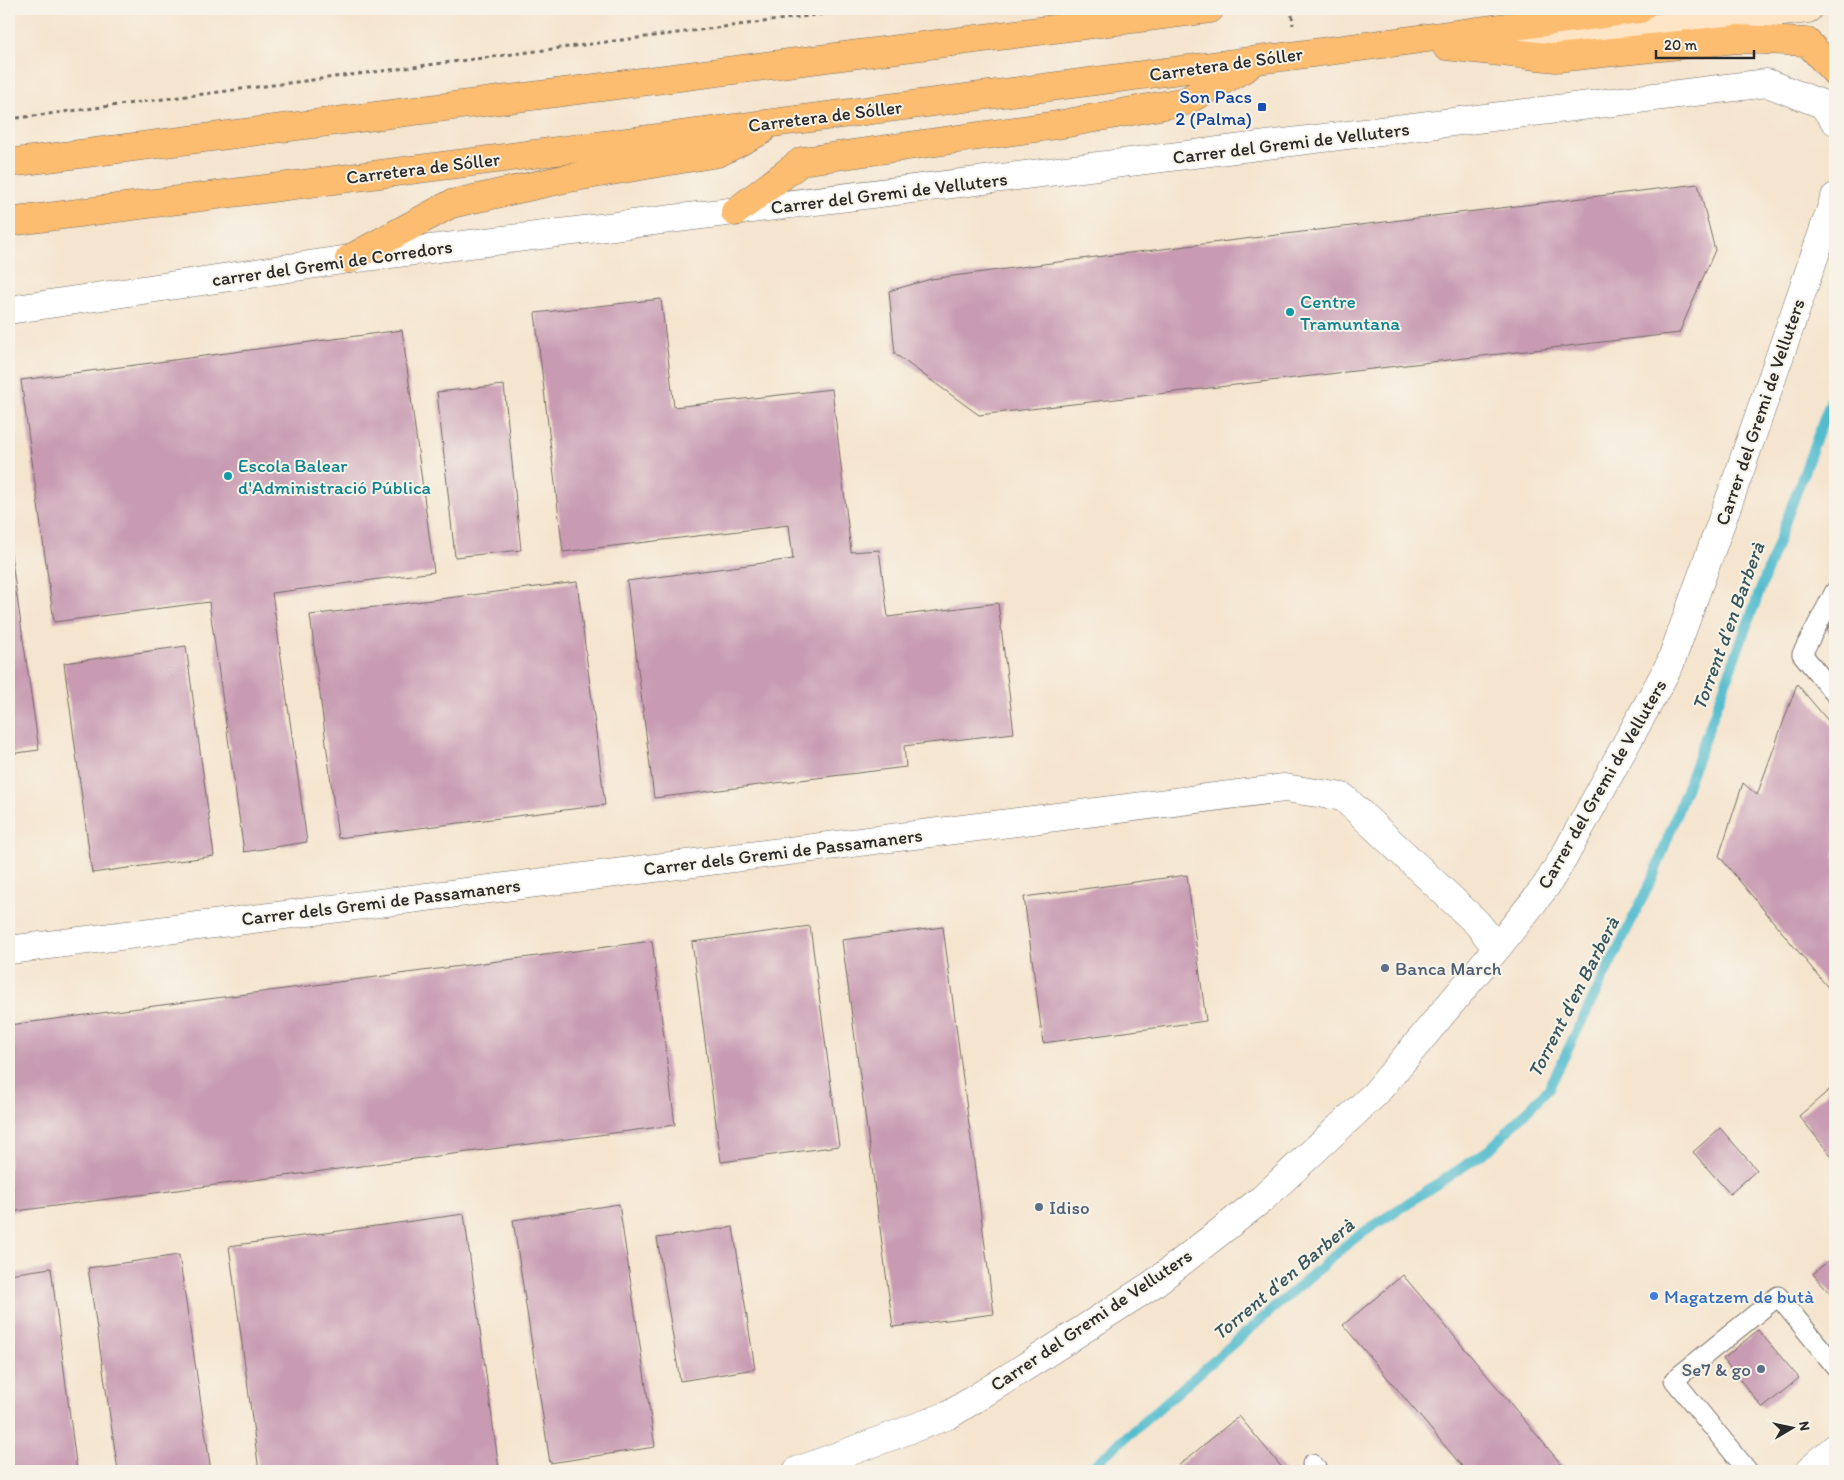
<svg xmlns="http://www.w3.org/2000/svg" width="1844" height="1480" viewBox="0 0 1844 1480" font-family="Itim,sans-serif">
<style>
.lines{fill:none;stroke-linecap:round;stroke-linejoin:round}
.stream{stroke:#52bcce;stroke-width:10}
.building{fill:#c89bb2}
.lane-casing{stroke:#726c64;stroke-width:21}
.street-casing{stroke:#726c64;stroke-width:29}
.secondary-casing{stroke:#726c64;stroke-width:29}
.primary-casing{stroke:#726c64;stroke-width:29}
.path{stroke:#726c64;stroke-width:3;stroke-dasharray:4 4;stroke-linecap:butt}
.lane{stroke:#fff;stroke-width:19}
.street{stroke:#fff;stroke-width:28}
.secondary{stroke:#fee5c5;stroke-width:28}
.primary{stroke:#fcbd6f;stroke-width:28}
.transit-dot{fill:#1a4fb4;stroke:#f7f3e8;stroke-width:2}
.culture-dot{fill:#0f9aa8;stroke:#f7f3e8;stroke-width:2}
.service-dot{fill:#5c6f8a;stroke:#f7f3e8;stroke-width:2}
.shop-dot{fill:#3f7fe0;stroke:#f7f3e8;stroke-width:2}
.labels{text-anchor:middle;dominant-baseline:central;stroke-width:4;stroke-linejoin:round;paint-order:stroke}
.street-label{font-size:19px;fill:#2b2b2b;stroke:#f7f3e8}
.transit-label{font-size:19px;fill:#164399;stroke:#f7f3e8;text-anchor:end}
.culture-label{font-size:19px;fill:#0d838f;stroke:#f7f3e8;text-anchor:start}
.service-label{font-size:19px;fill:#4e5e75;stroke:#f7f3e8;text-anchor:start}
.shop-label{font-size:19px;fill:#366cbe;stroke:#f7f3e8;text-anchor:start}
.water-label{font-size:20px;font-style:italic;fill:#37565c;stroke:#f7f3e8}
</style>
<rect width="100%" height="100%" fill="#f7f3e8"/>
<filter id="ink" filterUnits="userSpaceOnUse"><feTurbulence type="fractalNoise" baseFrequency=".02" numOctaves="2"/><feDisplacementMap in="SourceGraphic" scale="10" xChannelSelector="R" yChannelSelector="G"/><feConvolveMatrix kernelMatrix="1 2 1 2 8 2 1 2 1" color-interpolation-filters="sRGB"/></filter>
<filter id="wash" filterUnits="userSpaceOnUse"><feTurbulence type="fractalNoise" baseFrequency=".0096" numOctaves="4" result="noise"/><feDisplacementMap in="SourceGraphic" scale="20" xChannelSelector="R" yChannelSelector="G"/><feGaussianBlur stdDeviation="1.12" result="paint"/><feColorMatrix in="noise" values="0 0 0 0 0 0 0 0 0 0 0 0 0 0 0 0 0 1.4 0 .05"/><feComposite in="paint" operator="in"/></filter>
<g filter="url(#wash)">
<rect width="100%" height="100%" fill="#f5e4ce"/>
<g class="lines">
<path class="stream" d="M1087,1471L1352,1240L1490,1149L1549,1088L1654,875L1835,389"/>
</g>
<g id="blocks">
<path class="building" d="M1698,184L1715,250L1679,333L979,415L895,354L889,291L931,279L1096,257Z
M661,299L674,407L832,389L851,552L879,550L888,617L998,603L1014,733L904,746L906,767L654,798L627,581L793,559L789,525L563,552L535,313Z
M402,330L434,572L272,593L307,842L244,852L209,602L54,622L21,380Z
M504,385L521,550L455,557L437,392Z
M9,541L39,750L9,754Z
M577,582L605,805L338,838L310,615Z
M1835,615V640L1827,630Z
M186,646L214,856L92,873L64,663Z
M1797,684L1835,729V996L1719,856L1743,783L1757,795Z
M1187,875L1206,1021L1043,1043L1024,897Z
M810,926L839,1146L721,1162L692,942Z
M943,927L994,1314L893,1327L842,940Z
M652,941L675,1125L9,1212V1025Z
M1835,1085V1160L1799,1116Z
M1720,1128L1757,1170L1730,1194L1693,1152Z
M619,1204L655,1447L550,1463L513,1220Z
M464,1214L499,1469L485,1471H259L229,1246Z
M733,1227L755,1369L680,1381L657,1238Z
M179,1255L211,1471H118L88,1268Z
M1830,1259L1835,1265V1298L1813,1274Z
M51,1268L77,1471H9V1274Z
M1403,1275L1567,1471H1466L1343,1325Z
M1758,1330L1799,1378L1763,1408L1723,1359Z
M1239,1416L1285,1471H1172Z"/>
</g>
</g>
<g filter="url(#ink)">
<use href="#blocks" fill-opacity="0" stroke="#726c64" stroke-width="1"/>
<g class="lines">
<g class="lane-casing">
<path id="lane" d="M1835,591L1802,654L1835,694
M1312,1464L1318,1471
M1748,1471L1674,1380L1778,1296L1835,1366"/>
</g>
<g class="street-casing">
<path id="street" d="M9,310L349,259L1767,83L1822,104L1835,121
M9,950L1284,788L1343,797L1477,923L1497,948
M797,1471L949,1415L1036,1360L1153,1284L1262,1199L1375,1094L1497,948L1546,886L1564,857L1670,664L1738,476L1835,197
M1809,1471L1835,1448"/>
</g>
<g class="secondary-casing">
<path id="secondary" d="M1504,43H1536L1808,9"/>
</g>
<g class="primary-casing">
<path id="primary" d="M1446,46L1556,58L1737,39L1807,42L1835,72
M9,163L1210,9
M735,212L802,161L1057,125L1186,101L1247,67
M9,222L1405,41L1640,9
M349,259L451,204L564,179L718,153L761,131"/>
</g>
<path class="path" d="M1292,15L1293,25
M9,119L863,9"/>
<use href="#lane" class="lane"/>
<use href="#street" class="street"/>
<use href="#secondary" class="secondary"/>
<use href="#primary" class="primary"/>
</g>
</g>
<rect class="transit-dot" x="1257" y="102" width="10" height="10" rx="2.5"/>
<g class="culture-dot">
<circle cx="1290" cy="312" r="5"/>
<circle cx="228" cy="476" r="5"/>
</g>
<g class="service-dot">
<circle cx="1385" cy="968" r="5"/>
<circle cx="1039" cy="1207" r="5"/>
<circle cx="1761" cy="1369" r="5"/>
</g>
<circle class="shop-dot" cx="1654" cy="1296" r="5"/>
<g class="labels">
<g class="street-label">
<text transform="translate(1226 64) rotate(-8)">Carretera de Sóller</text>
<text transform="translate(825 116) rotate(-7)">Carretera de Sóller</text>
<text transform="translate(1291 143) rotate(-7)">Carrer del Gremi de Velluters</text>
<text transform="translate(423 168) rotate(-7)">Carretera de Sóller</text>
<text transform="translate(889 193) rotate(-7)">Carrer del Gremi de Velluters</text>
<text transform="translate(332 263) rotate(-8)">carrer del Gremi de Corredors</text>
<text transform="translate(1760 412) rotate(-71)">Carrer del Gremi de Velluters</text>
<text transform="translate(1602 784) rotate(-60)">Carrer del Gremi de Velluters</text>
<text transform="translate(783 852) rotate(-7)">Carrer dels Gremi de Passamaners</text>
<text transform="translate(381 902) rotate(-7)">Carrer dels Gremi de Passamaners</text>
<text transform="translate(1091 1320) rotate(-34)">Carrer del Gremi de Velluters</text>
</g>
<g class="transit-label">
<text x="1252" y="96">Son Pacs<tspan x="1252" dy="22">2 (Palma)</tspan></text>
</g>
<g class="culture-label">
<text x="1300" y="301">Centre<tspan x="1300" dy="22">Tramuntana</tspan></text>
<text x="238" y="465">Escola Balear<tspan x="238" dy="22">d'Administració Pública</tspan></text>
</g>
<g class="service-label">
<text x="1395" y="968">Banca March</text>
<text x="1049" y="1207">Idiso</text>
<text x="1751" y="1369" text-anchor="end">Se7 &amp; go</text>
</g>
<g class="shop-label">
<text x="1664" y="1296">Magatzem de butà</text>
</g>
<g class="water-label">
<text transform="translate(1728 626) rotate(-70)">Torrent d'en Barberà</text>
<text transform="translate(1573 997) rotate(-63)">Torrent d'en Barberà</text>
<text transform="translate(1283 1279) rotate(-40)">Torrent d'en Barberà</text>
</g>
</g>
<rect width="1844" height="1480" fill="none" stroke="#f7f3e8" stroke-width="30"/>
<g transform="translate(1792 1428) rotate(81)" stroke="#f7f3e8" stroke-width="4" paint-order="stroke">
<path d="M0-4L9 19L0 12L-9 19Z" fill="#2b2b2b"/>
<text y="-8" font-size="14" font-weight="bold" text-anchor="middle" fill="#2b2b2b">N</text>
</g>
<path d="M1656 50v8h98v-8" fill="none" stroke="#2b2b2b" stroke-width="2.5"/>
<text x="1664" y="50" font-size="15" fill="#2b2b2b" stroke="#f7f3e8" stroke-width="4" paint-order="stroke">20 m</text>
</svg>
